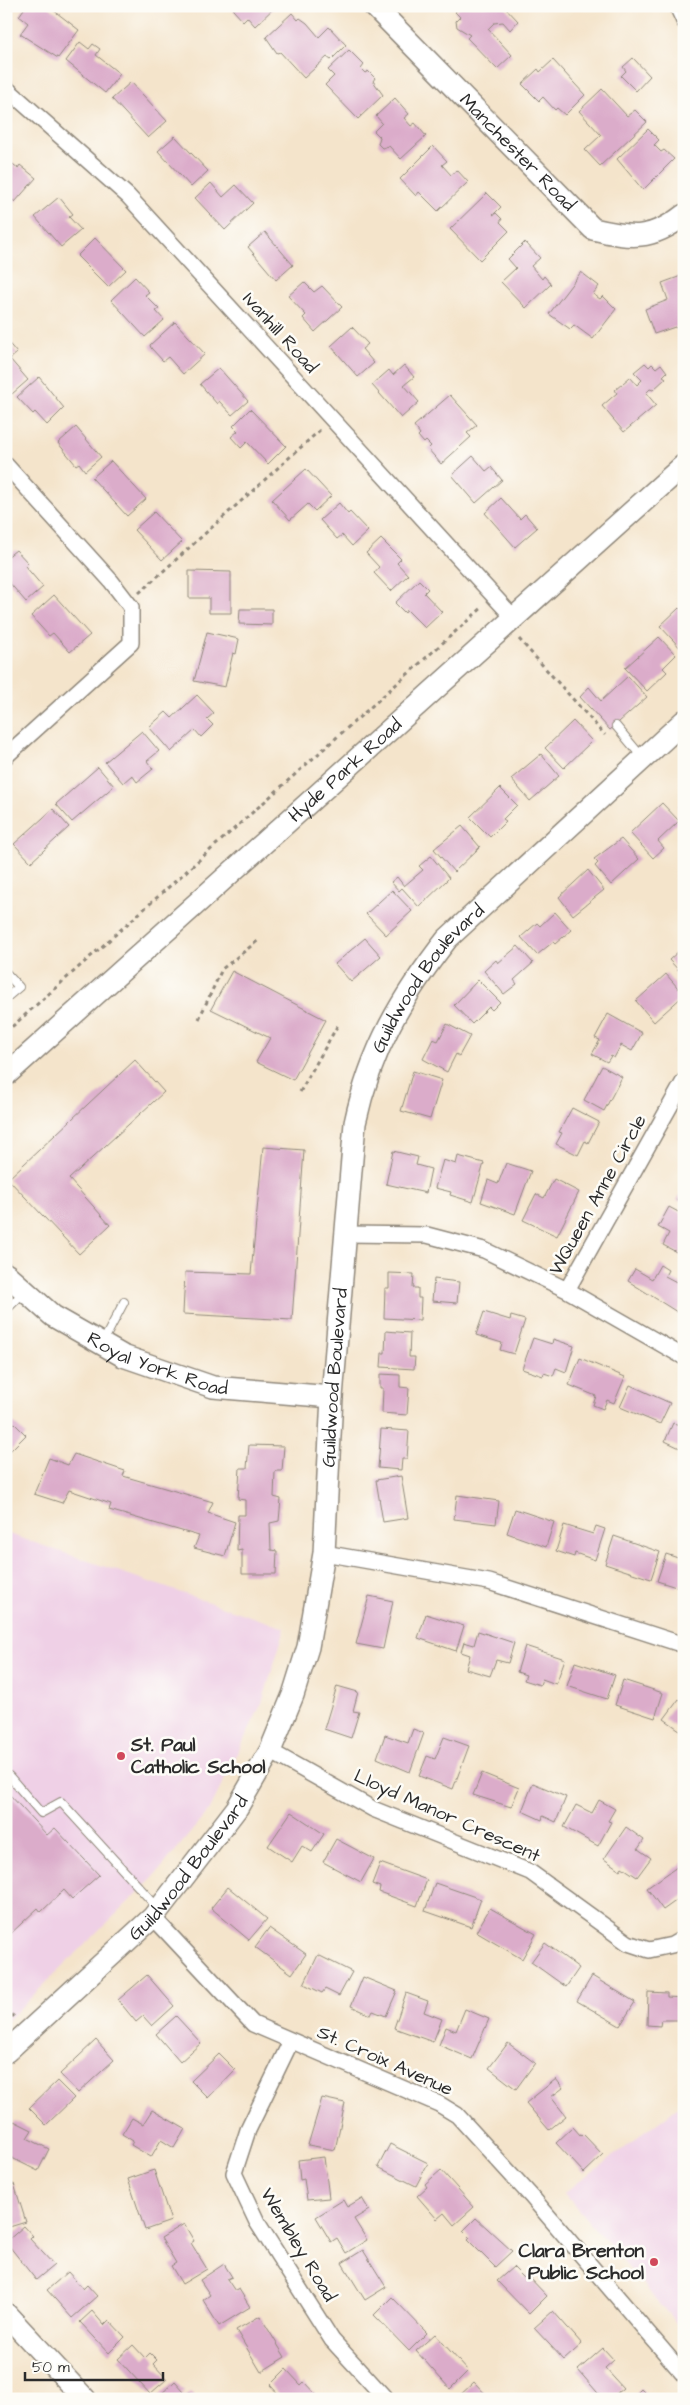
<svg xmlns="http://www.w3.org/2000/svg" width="690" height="2405" viewBox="0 0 690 2405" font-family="'Architects Daughter',sans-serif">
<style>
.built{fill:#efd0e6}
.building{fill:#dbacca}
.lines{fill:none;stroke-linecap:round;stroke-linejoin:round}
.lane-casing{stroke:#90887b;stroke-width:10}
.street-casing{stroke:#90887b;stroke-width:18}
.secondary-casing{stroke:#90887b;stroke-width:24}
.path{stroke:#90887b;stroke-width:3;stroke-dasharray:4 4;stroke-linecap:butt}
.lane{stroke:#fff;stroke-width:8}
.street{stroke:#fff;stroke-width:15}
.secondary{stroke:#fff;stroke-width:21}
.poi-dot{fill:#d1495b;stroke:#fdfcf7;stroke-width:2}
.labels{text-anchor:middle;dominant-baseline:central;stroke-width:5;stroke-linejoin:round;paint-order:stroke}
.street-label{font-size:19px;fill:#2b2b2b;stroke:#fdfcf7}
.poi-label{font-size:19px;font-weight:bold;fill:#2b2b2b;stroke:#fdfcf7;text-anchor:start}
</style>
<rect width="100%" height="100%" fill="#fdfcf7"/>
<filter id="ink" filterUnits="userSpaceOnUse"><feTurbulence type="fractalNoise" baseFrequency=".02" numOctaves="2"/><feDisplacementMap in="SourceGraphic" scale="10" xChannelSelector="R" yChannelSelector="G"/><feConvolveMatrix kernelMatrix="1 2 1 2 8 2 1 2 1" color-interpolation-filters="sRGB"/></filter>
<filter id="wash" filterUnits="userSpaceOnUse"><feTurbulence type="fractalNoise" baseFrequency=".0096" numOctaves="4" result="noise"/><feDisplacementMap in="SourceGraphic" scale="20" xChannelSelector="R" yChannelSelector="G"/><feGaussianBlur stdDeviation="1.12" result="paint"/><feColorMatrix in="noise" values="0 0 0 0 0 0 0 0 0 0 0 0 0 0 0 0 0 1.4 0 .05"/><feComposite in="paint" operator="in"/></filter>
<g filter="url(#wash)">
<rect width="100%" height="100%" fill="#f4e4cb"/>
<path class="built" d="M6,1533L285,1628L262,1703L210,1809L153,1878L6,2022Z
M684,2103V2332L564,2193Z"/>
<g id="blocks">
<path class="building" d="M26,6H48L79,30L58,58L20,34L28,23L19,16Z
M238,6H276L255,26L247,17L243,21L233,10Z
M461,6H504L518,21L510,30L503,22L494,23L488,29L512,55L497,69L467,38L470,35L457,27L456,21L460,17L455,12Z
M292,13L298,20L300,18L307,23L319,37L329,27L346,45L331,60L327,57L304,78L280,52L277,53L266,37Z
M80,42L89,49L93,44L100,49L96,55L120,74L105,93L66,61Z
M349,50L364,65L361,69L365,73L368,71L375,78L373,81L383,95L358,119L325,85L334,76L328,70Z
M633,58L650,76L636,91L621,76L626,71L623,67Z
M553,60L585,95L565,115L557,108L555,110L543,97L539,101L522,84L538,69L540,72Z
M131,82L167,121L148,138L112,99Z
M602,89L627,116L635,110L647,122L600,166L585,150L601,135L579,111Z
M395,98L409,114L404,118L411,126L415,123L426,136L401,159L389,146L382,148L378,144L380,137L374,131L382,123L376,116Z
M648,129L659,140L654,145L661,152L664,150L674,159L643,190L617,159Z
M175,136L208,171L191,187L158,151Z
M433,146L447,161L442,165L451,175L457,170L468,182L438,211L419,192L416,196L400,179Z
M6,159L18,168L20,165L36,178L15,202L6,195Z
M211,183L223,197L236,185L253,203L225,230L195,198Z
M487,193L501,207L493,215L496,213L502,219L500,222L509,231L480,260L450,229Z
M59,197L73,214L69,217L81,230L61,247L35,217Z
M265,232L293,265L276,280L248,247Z
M95,238L126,270L108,287L77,256Z
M525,242L540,258L531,266L542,279L544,276L551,284L526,308L501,282L516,268L508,259Z
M581,272L599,286L593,294L600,299L603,296L616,309L593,339L574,325L570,329L549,314Z
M681,276L684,284V329L679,331L675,327L654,334L645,309L668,300L662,283Z
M135,277L149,292L145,295L159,309L156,311L164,320L145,337L111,300Z
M304,282L314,292L322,286L342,307L315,332L303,318L306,315L288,296Z
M175,322L205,354L183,374L168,357L163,361L151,348L150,345Z
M352,327L368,344L362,349L374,363L358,377L331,346Z
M6,340L17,353L10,359L28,380L12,394L6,387Z
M645,363L649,367L652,364L656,368L661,364L667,372L663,376L666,378L653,390L650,389L646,393L656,405L624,432L602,406L617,393L615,390L630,377L637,385L642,380L634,372Z
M404,365L414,377L404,385L419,402L401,418L372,385L389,370L393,375Z
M219,368L248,401L232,415L219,401L217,404L200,384Z
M39,377L64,408L47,425L35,412L33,414L17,397Z
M450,395L477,425L467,433L471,437L441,464L428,449L431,446L426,441L424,443L418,436L420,434L414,426Z
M250,409L286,446L268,464L247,442L241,448L231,437L238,431L233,426Z
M76,427L101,457L85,471L79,463L76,465L58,443Z
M473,456L486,471L491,467L502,480L476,503L452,475Z
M111,461L146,499L127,516L92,478Z
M306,469L331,496L315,511L308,504L290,520L272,500Z
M501,498L520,519L525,514L537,528L515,547L485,513Z
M339,503L348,514L350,512L368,531L352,546L342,535L337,539L320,520Z
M154,512L182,542L162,560L134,530Z
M381,539L401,559L397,563L408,575L391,591L374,573L379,567L366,553Z
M16,550L28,563L25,566L43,587L26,602L8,581L6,583V558Z
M189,571L231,572V613H209V598H189Z
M419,580L428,589L424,593L442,612L425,628L407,610L405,613L395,603Z
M54,595L90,635L70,652L53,633L49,636L31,616Z
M679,608L684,613V652L660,626Z
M240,609H272V625L239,624Z
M207,632L239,639L236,654L233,653L225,687L194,681Z
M659,637L676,655L663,668L667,672L647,691L625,668Z
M628,676L647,697L610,730L580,697L589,687L601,701Z
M197,695L214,713L207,719L213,725L201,737L195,730L171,752L149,727L166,712L172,718Z
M573,721L592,741L564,768L545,748Z
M142,731L159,751L147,761L153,769L137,782L132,775L123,783L105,762Z
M541,754L559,776L530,801L511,779Z
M98,767L114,786L72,822L56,804Z
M500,788L517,805L503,819L506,821L490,837L470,817Z
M684,801V813L678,806Z
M662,803L679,821L658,841L664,848L653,858L630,833Z
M53,809L69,827L31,862L14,844Z
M462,826L480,847L454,872L434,849Z
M621,839L639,859L611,885L595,866L598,863L594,859Z
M431,856L449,878L419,907L402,888L399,891L391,882L397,877L404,886L423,870L419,866Z
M6,859L11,865L6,870Z
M588,870L604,890L573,915L559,897Z
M392,890L412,911L386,935L366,914Z
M555,912L571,930L555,944L553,942L537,955L521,937L537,923L540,926Z
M365,938L381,956L351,982L335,964Z
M518,946L533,963L514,980L517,984L504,994L484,971L496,960L498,963Z
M681,949L684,952V976L669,960Z
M232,971L326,1020L293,1080L256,1062L270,1038L211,1009Z
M666,974L684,995L654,1022L636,1001Z
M478,980L500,1002L492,1010L489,1007L472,1024L454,1005Z
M608,1014L642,1033L632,1051L621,1045L614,1058L611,1056L607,1062L592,1054L600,1040L595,1038Z
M447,1024L470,1036L459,1056L456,1054L447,1072L423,1059L433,1039L438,1041Z
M135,1060L164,1092L69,1179L110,1225L79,1254L8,1179Z
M602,1066L622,1077L604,1111L584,1100Z
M413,1071L442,1080L430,1119L401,1111Z
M572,1108L599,1122L588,1143L585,1141L578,1155L556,1144L562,1133L559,1132Z
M263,1147L304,1150L292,1320L183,1314L185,1272L251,1274Z
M393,1151L418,1157L416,1165L431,1169L426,1193L386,1184Z
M458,1156L484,1163L473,1202L450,1195L451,1192L435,1188L443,1160L456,1164Z
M506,1163L531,1171L515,1214L481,1202L488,1180L498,1184Z
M554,1179L579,1192L557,1236L523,1220L536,1194L544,1198Z
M684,1187V1203L677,1200Z
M669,1207L684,1215L682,1255L663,1245L669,1233L658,1227Z
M660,1265L668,1270L665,1276L684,1286V1300L677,1312L628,1281L635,1269L652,1279Z
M389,1273L414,1274L413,1288H418V1298H421L420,1320L384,1318L385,1288H389Z
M434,1279L459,1282L457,1303L432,1301Z
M484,1312L510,1320L511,1316L525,1320L514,1354L500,1350L502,1343L476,1335Z
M386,1331L410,1333L409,1357H415L414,1369L381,1367L382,1353H385Z
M533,1338L552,1344L553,1339L574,1346L566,1372L556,1368L553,1376L544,1373L543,1376L522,1369Z
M580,1358L625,1377L614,1403L607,1400L603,1409L593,1405L596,1396L569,1385Z
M380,1374L400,1375V1387L409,1388L407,1415L382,1413L383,1388H380Z
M630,1385L670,1403L660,1424L620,1407Z
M6,1415L26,1435L6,1455Z
M673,1423L684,1428V1450L665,1441Z
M381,1429L409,1431L407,1459H402L401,1470L378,1468Z
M249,1445L284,1446L282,1471H275L274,1497L281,1499L279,1521L270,1523L271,1550L277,1551L276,1574H242V1550L237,1551L238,1515H245V1500L238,1499L240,1468H247Z
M74,1454L125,1471L123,1476L213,1502L208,1513L235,1522L225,1556L194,1548L199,1536L109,1510L111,1504L69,1490L62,1503L34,1494L49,1458L68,1465Z
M401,1476L408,1518L383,1522L376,1480Z
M457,1495L499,1501L496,1524L454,1519Z
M515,1509L554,1522L546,1547L507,1533Z
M564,1525L593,1534L596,1526L605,1529L595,1560L575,1553L574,1557L556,1551Z
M614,1536L660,1552L651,1579L605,1564Z
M666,1554L684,1560V1586L677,1584L676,1587L657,1581Z
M369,1596L393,1601L383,1649L356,1644Z
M426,1614L464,1626L456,1651L418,1638Z
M478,1631L514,1643L508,1663L496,1660L490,1676L466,1669L470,1655L461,1652L464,1642L474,1645Z
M525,1646L565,1659L556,1684L542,1679L540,1685L524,1680L526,1675L517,1672Z
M575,1662L615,1675L607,1699L567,1686Z
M623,1680L663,1693L655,1718L615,1705Z
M337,1686L358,1692L353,1711L359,1712L351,1738L324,1729Z
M679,1699L684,1703V1733L664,1719Z
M413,1729L424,1733L410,1772L377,1758L385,1735L408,1743Z
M444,1737L469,1746L453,1789L419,1776L427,1756L435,1759Z
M482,1773L519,1788L511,1807L473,1795Z
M533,1783L566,1797L556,1822L543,1816L542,1820L522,1811Z
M9,1794L47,1835L55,1828L99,1875L72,1899L64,1890L41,1912L38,1908L6,1938V1796Z
M599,1800L615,1809L608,1821L611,1822L598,1846L564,1827L576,1805L592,1813Z
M291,1812L324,1834L312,1852L302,1846L292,1862L268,1846Z
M626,1827L644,1840L638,1849L651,1858L637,1877L622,1867L620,1870L604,1859Z
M336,1839L374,1859L361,1882L323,1862Z
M684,1862V1895L663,1910L647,1888Z
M380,1863L427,1880L417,1906L379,1892L380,1887L372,1884Z
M435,1883L481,1899L471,1927L425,1911Z
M228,1887L267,1919L249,1940L211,1908Z
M490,1908L536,1934L522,1959L476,1932Z
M269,1928L306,1954L292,1974L255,1947Z
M545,1943L579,1968L566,1987L531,1962Z
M318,1955L352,1972L339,1996L325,1989L322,1993L304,1984Z
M147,1975L174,2006L152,2026L143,2016L136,2022L118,2000Z
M592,1976L635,2002L620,2026L577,2001Z
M363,1977L397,1991L386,2016L373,2011L371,2015L351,2006Z
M648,1992L667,1993V1997L684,1998L683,2020H661L660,2026L647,2025Z
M406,1993L428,2001L424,2012L442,2019L433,2042L394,2028Z
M465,2009L489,2019L472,2059L439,2045L446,2027L456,2031Z
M176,2016L201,2043L180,2062L156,2034Z
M96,2040L114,2060L78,2093L60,2074Z
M508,2043L535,2063L516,2089L489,2068Z
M219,2054L235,2070L208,2098L191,2081Z
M556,2079L563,2088L551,2097L566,2116L549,2130L526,2103Z
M57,2081L74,2098L46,2125L29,2108Z
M322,2098L345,2103L335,2150L308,2145Z
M152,2110L185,2129L174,2148L161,2140L151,2157L131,2145L133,2141L122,2134L132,2118L143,2124Z
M14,2121L32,2130L27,2138L49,2149L38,2171L6,2155V2137Z
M573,2127L581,2136L583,2134L603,2155L584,2173L556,2143Z
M390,2144L428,2163L416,2186L378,2167Z
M324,2157L329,2198L307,2200L304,2179L300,2180L298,2160Z
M154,2170L171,2221L145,2230L128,2179Z
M441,2170L474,2207L454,2225L444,2213L437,2219L417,2196L427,2187L425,2184Z
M14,2184L26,2222L6,2228V2186Z
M362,2198L369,2210L354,2219L367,2240L346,2253L337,2238L331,2242L316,2217L343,2200L347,2207Z
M476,2218L512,2251L495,2267L468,2240L470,2238L463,2231Z
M184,2224L194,2241L191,2243L207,2269L182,2284L171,2266L176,2263L161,2238Z
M24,2226L33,2236L30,2239L54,2265L36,2280L6,2242Z
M363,2250L386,2287L365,2300L342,2263Z
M224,2264L232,2277L227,2279L235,2291L239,2289L250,2307L219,2326L203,2300L210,2295L200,2280Z
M513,2267L524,2278L528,2276L547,2296L529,2314L497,2281Z
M68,2272L83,2289L87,2285L97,2296L72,2318L47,2290Z
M392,2297L427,2333L409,2351L374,2315Z
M92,2311L104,2325L109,2320L125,2337L109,2353L80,2322Z
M553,2311L582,2344L564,2360L534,2328Z
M260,2316L285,2357L261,2372L236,2330Z
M435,2334L468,2371L450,2389L416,2351Z
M133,2345L145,2358L150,2353L157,2360L153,2364L167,2379L150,2394L118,2359Z
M603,2348L614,2360L605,2368L623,2388L610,2399H603L578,2370Z
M286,2369L301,2385L304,2382L318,2397L283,2399L270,2385Z
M175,2381L184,2391L181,2394L184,2397L190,2392L196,2397L156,2399Z
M474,2382L490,2399H456Z
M641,2389L651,2399H631Z"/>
</g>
</g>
<g filter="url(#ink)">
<use href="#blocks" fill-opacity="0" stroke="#90887b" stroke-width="1"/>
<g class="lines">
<g class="lane-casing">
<path id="lane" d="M616,726L642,757
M6,973L19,987L6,998
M6,1310L24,1292
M103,1342L124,1302
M9,1776L41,1813L61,1802L158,1908"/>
</g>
<g class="street-casing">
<path id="street" d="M677,6L684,21
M6,88L128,196L513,617
M6,465L111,581L131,607V643L6,756
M684,1081L567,1290L684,1357
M345,1234L427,1235L484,1250L567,1290
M324,1553L489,1582L684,1645
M270,1751L373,1809L530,1872L628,1943L649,1950L672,1945L684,1938
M153,1917L253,2024L439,2104L457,2115L531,2196L684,2375
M291,2041L248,2130L234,2173L257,2222L332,2340L386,2399"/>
</g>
<g class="secondary-casing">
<g id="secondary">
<path id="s1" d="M374,6L593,229C631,238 651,241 684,215"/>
<path id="s2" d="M6,1075L684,465"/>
<path id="s3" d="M6,1274L53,1316L123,1356L213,1387L332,1397"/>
<path id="s4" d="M6,2052L153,1917L237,1808L270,1751L293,1695L308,1647L324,1553L332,1397L355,1123C371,1049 401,998 447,939L684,721"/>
<path d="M6,2314L85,2399"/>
</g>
</g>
<path class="path" d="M139,593L320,430
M519,639L605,735
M199,1019L222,969L260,939
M6,1032L483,607
M300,1092L339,1023
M6,2009L14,2017
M681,2342L684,2339"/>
<use href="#lane" class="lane"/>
<use href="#street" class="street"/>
<use href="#secondary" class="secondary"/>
</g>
</g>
<g class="poi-dot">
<circle cx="121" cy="1756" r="5"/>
<circle cx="654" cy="2262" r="5"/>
</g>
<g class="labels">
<g class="street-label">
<text stroke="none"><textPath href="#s1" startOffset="205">Manchester Road</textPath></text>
<text transform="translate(280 333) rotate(48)">Ivanhill Road</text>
<text stroke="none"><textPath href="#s2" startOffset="456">Hyde Park Road</textPath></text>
<text stroke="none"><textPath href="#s4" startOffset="1205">Guildwood Boulevard</textPath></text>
<text transform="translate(598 1195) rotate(-61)">WQueen Anne Circle</text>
<text stroke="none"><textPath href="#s3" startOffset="179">Royal York Road</textPath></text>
<text stroke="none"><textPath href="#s4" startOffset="785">Guildwood Boulevard</textPath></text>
<text transform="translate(447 1816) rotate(24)">Lloyd Manor Crescent</text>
<text stroke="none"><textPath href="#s4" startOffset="260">Guildwood Boulevard</textPath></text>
<text transform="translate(385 2061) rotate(24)">St. Croix Avenue</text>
<text transform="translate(298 2245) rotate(59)">Wembley Road</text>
</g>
<g class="poi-label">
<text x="131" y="1745">St. Paul<tspan x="131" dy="22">Catholic School</tspan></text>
<text x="644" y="2251" text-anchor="end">Clara Brenton<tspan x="644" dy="22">Public School</tspan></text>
</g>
</g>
<rect width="690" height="2405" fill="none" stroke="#fdfcf7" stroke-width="25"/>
<path d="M25 2372v8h138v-8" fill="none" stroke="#2b2b2b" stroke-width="2.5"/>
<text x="32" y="2372" font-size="15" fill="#2b2b2b" stroke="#fdfcf7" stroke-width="4" paint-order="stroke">50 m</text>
</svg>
